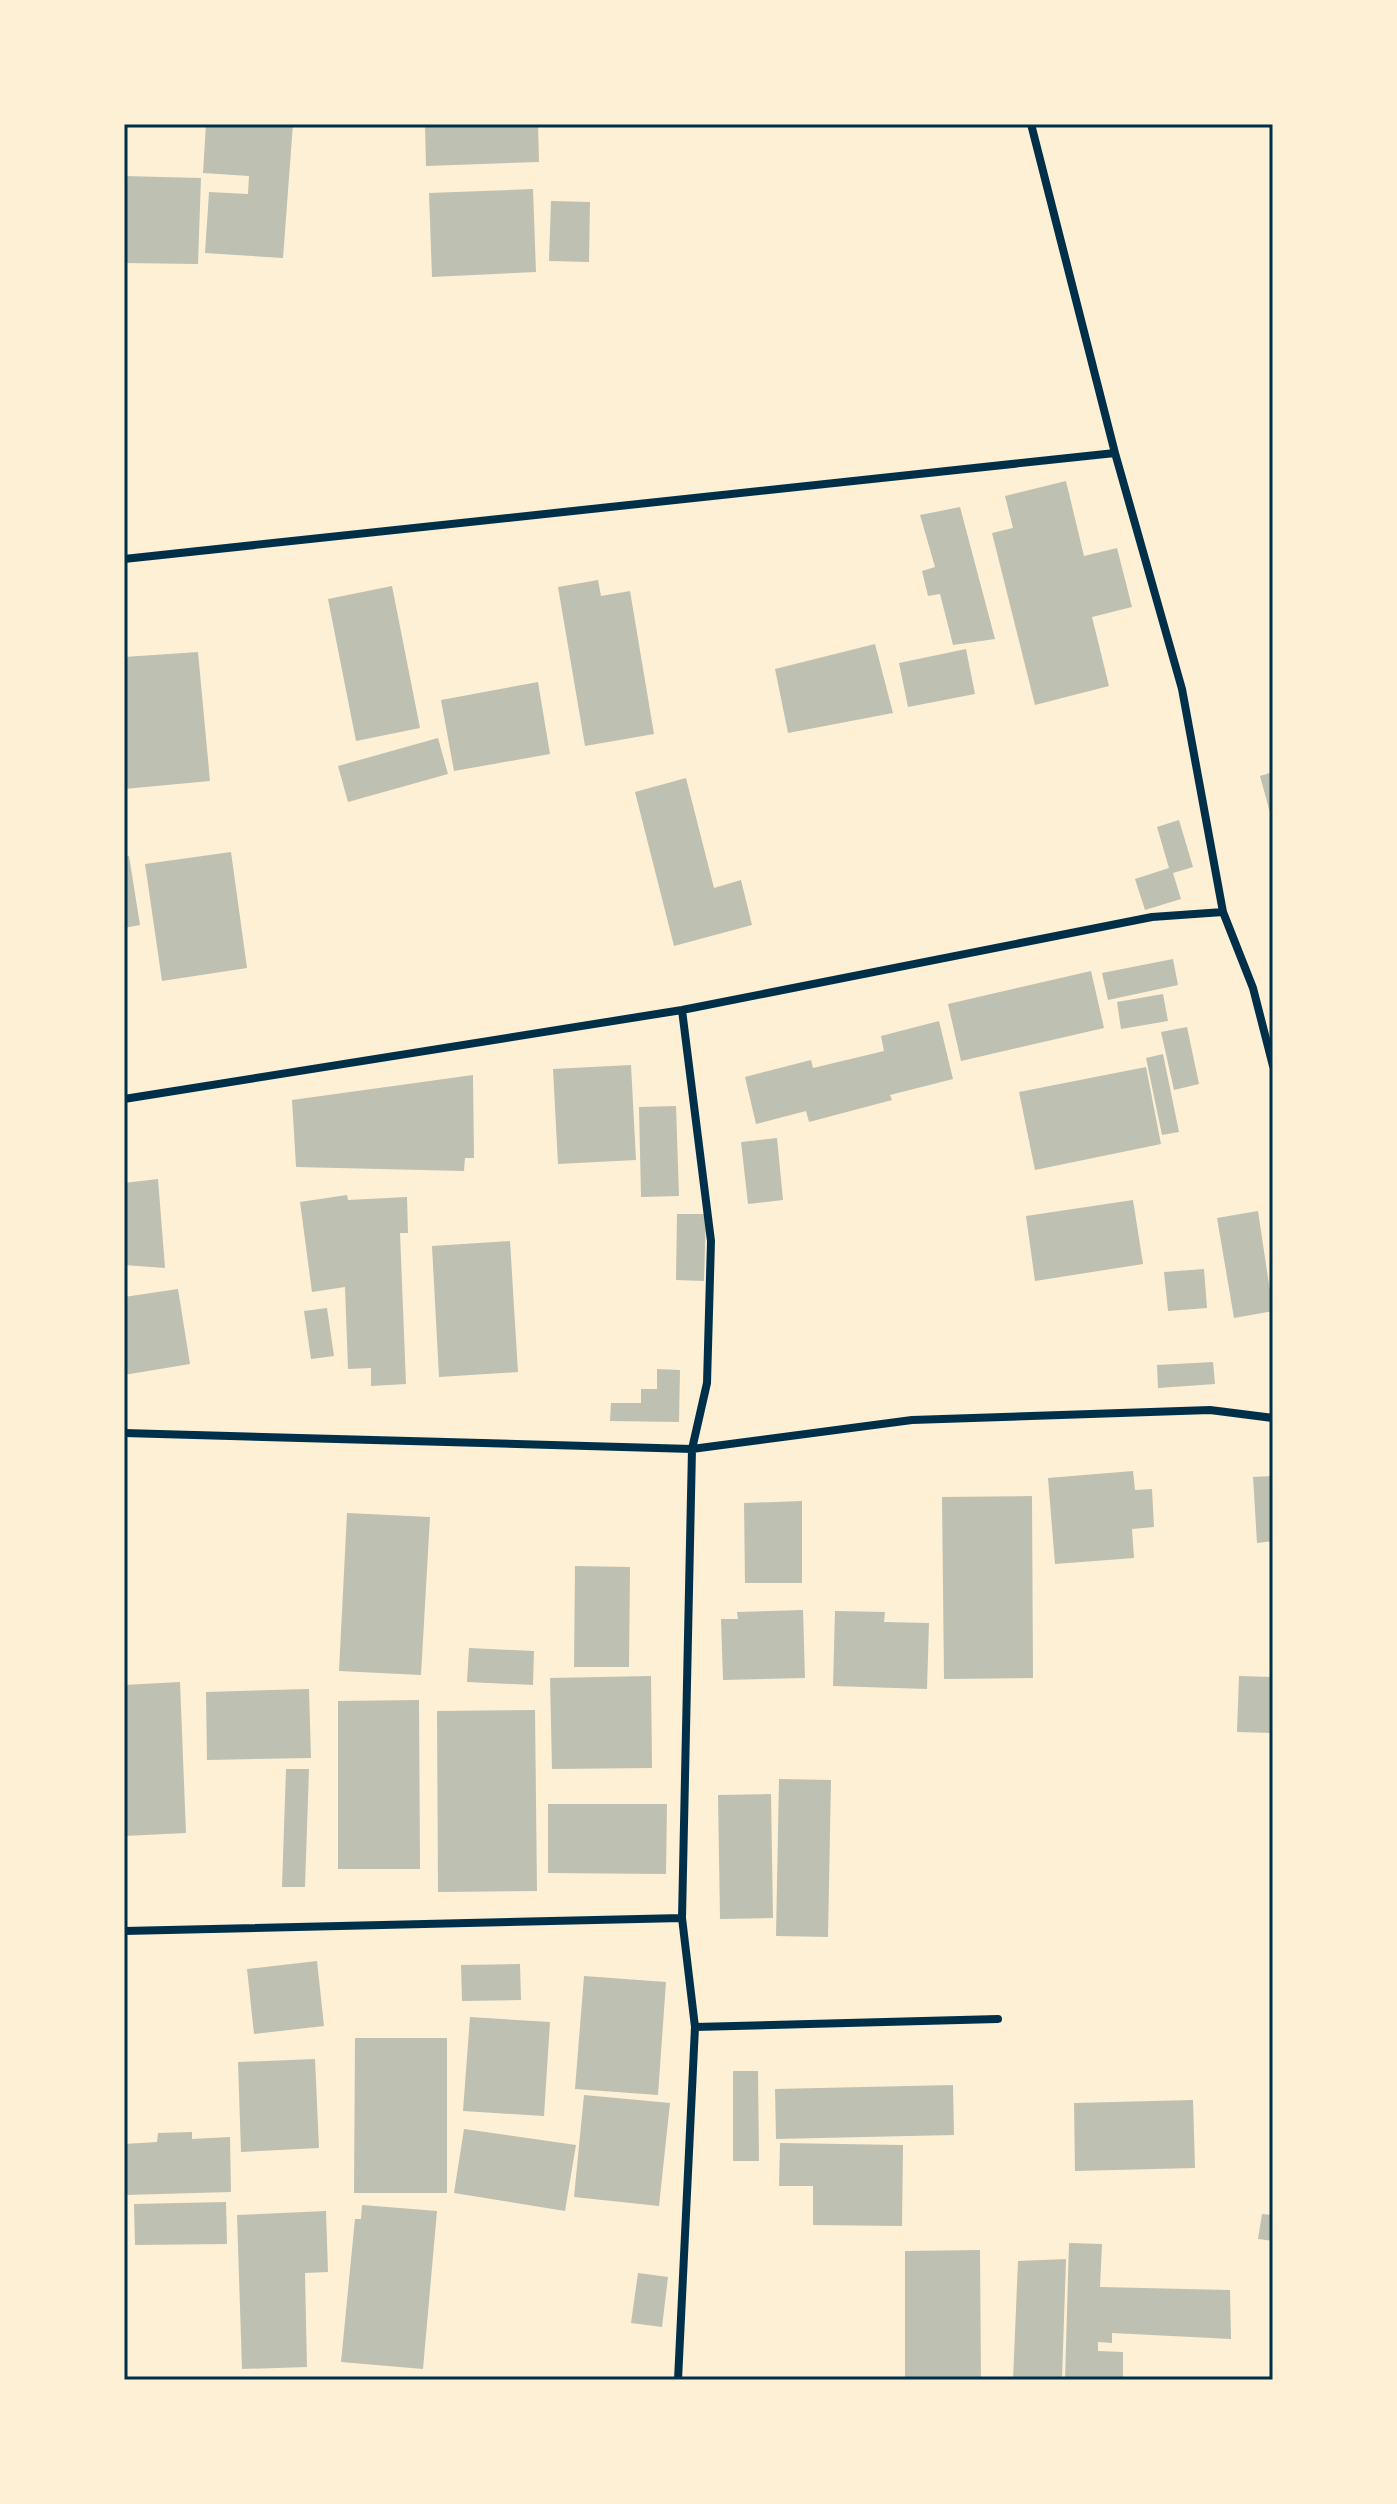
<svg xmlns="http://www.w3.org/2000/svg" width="1397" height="2504" viewBox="0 0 1397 2504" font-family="'PT Sans Narrow',sans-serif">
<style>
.building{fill:#bec0b2}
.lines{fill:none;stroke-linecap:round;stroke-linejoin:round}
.minor{stroke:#003049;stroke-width:8}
.neatline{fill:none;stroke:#003049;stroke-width:3}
</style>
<rect width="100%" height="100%" fill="#fdf0d5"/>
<path class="building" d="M206,124H293L283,258L205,253L209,192L248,194L249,176L203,173Z
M425,124H538L539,162L426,166Z
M124,176L201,178L198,264L124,263Z
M533,189L536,272L432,277L429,193Z
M551,201L590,202L589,262L549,261Z
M1066,481L1084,556L1117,548L1132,607L1092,617L1109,686L1035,705L992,533L1013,528L1005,496Z
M960,507L995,639L953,645L940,594L928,596L922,571L935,567L920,515Z
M598,580L601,596L630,591L654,734L585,746L558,587Z
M392,586L420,728L356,741L328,599Z
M875,644L893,713L788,733L775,669Z
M966,649L975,694L908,707L899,663Z
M198,652L210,781L124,789V657Z
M538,682L550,754L454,771L441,700Z
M438,738L448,774L348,802L338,766Z
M1273,772V820H1272L1260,776Z
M686,778L714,888L741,880L752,925L674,946L635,792Z
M1179,820L1193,867L1173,873L1181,899L1145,910L1135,879L1169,868L1157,827Z
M231,852L247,968L162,981L145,864Z
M129,856L140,925L124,928V857Z
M1173,959L1178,985L1108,1000L1102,973Z
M1091,971L1104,1028L961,1061L948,1004Z
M1163,994L1168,1021L1121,1029L1117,1002Z
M939,1021L953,1079L890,1095L892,1100L809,1122L806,1111L756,1124L745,1077L811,1060L813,1068L884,1051L881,1036Z
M1187,1027L1199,1084L1174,1090L1161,1032Z
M1163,1054L1179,1132L1162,1135L1146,1058Z
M631,1065L636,1160L558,1164L553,1069Z
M1146,1067L1161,1144L1035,1170L1019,1092Z
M473,1075L474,1158H465L464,1171L296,1167L292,1100Z
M676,1106L679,1196L641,1197L639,1107Z
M777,1138L783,1200L748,1204L741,1142Z
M158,1179L165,1268L124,1265V1183Z
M347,1195L348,1200L407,1197L408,1233H400L406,1384L371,1386V1368L348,1369L345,1287L312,1292L300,1202Z
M1133,1200L1143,1264L1035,1281L1026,1216Z
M1258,1211L1273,1311L1234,1318L1217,1218Z
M677,1214H706L704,1281L676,1280Z
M510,1241L518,1372L439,1377L432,1246Z
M1204,1269L1207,1308L1168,1311L1164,1272Z
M178,1289L190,1364L124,1375V1297Z
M327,1308L334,1356L311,1359L304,1311Z
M1213,1362L1215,1384L1158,1388L1157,1365Z
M657,1369L680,1370L679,1422L610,1421L611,1403H641V1389H657Z
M1133,1471L1135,1490L1152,1489L1154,1527L1132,1529L1134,1558L1055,1564L1048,1478Z
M1273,1476V1541L1257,1543L1253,1477Z
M1032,1496L1033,1678L944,1679L942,1497Z
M802,1501V1583H745L744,1503Z
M347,1513L430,1517L421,1675L339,1671Z
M575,1566L630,1567L629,1667H574Z
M803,1610L805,1678L723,1680L721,1619H738L737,1612Z
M835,1611L885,1612L884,1622L929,1623L927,1689L833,1686Z
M469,1648L534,1651L533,1685L467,1682Z
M651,1676L652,1768L552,1769L550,1678Z
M1239,1676L1273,1677V1733L1237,1732Z
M180,1682L186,1833L124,1836V1685Z
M309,1689L311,1758L207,1760L206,1692Z
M419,1700L420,1869H338V1701Z
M535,1710L537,1891L438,1892L437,1711Z
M286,1769H309L305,1887H282Z
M779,1779L831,1780L828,1937L776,1936Z
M771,1794L773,1918L720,1919L718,1795Z
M548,1804H667L666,1874L548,1873Z
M317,1961L324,2026L254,2034L247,1969Z
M520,1964L521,2000L462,2001L461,1965Z
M584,1976L666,1982L658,2095L575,2089Z
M470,2017L550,2022L544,2116L463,2111Z
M355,2038H447V2193H354Z
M315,2059L319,2148L241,2152L238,2062Z
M733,2071H758L759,2161H733Z
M953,2085L954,2135L776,2139L775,2089Z
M584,2095L670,2103L659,2206L574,2197Z
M1193,2100L1195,2168L1075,2171L1074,2103Z
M464,2129L576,2145L565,2211L454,2193Z
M192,2132V2139L230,2137L231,2192L125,2195L124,2144L157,2142L158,2133Z
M780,2143L903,2145L902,2226L813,2225V2186H779Z
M226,2202L227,2244L135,2245L134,2204Z
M362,2205L437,2211L423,2369L341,2362L355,2219H361Z
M326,2211L328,2272L305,2273L307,2367L242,2369L237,2215Z
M1262,2214L1273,2215V2241L1258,2239Z
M1069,2243L1102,2244L1100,2287L1230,2290L1231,2339L1112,2333V2343L1098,2342V2351L1123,2352V2380H1065Z
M980,2250L981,2380H905V2251Z
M1066,2259L1062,2380H1013L1018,2261Z
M638,2273L668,2277L662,2327L631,2323Z"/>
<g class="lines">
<path class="minor" d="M1031,124L1115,453L1182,689L1223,912L1253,988L1273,1066
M124,559L1115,453
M124,1099L682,1010L1152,917L1223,912
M124,1433L692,1449L912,1420L1210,1410L1273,1418
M124,1931L682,1918
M695,2027L998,2019
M678,2380L695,2027L682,1918L692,1449L707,1383L711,1241L682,1010"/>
</g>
<rect width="1397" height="2504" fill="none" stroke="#fdf0d5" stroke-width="252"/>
<rect x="126" y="126" width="1145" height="2252" class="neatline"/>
</svg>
